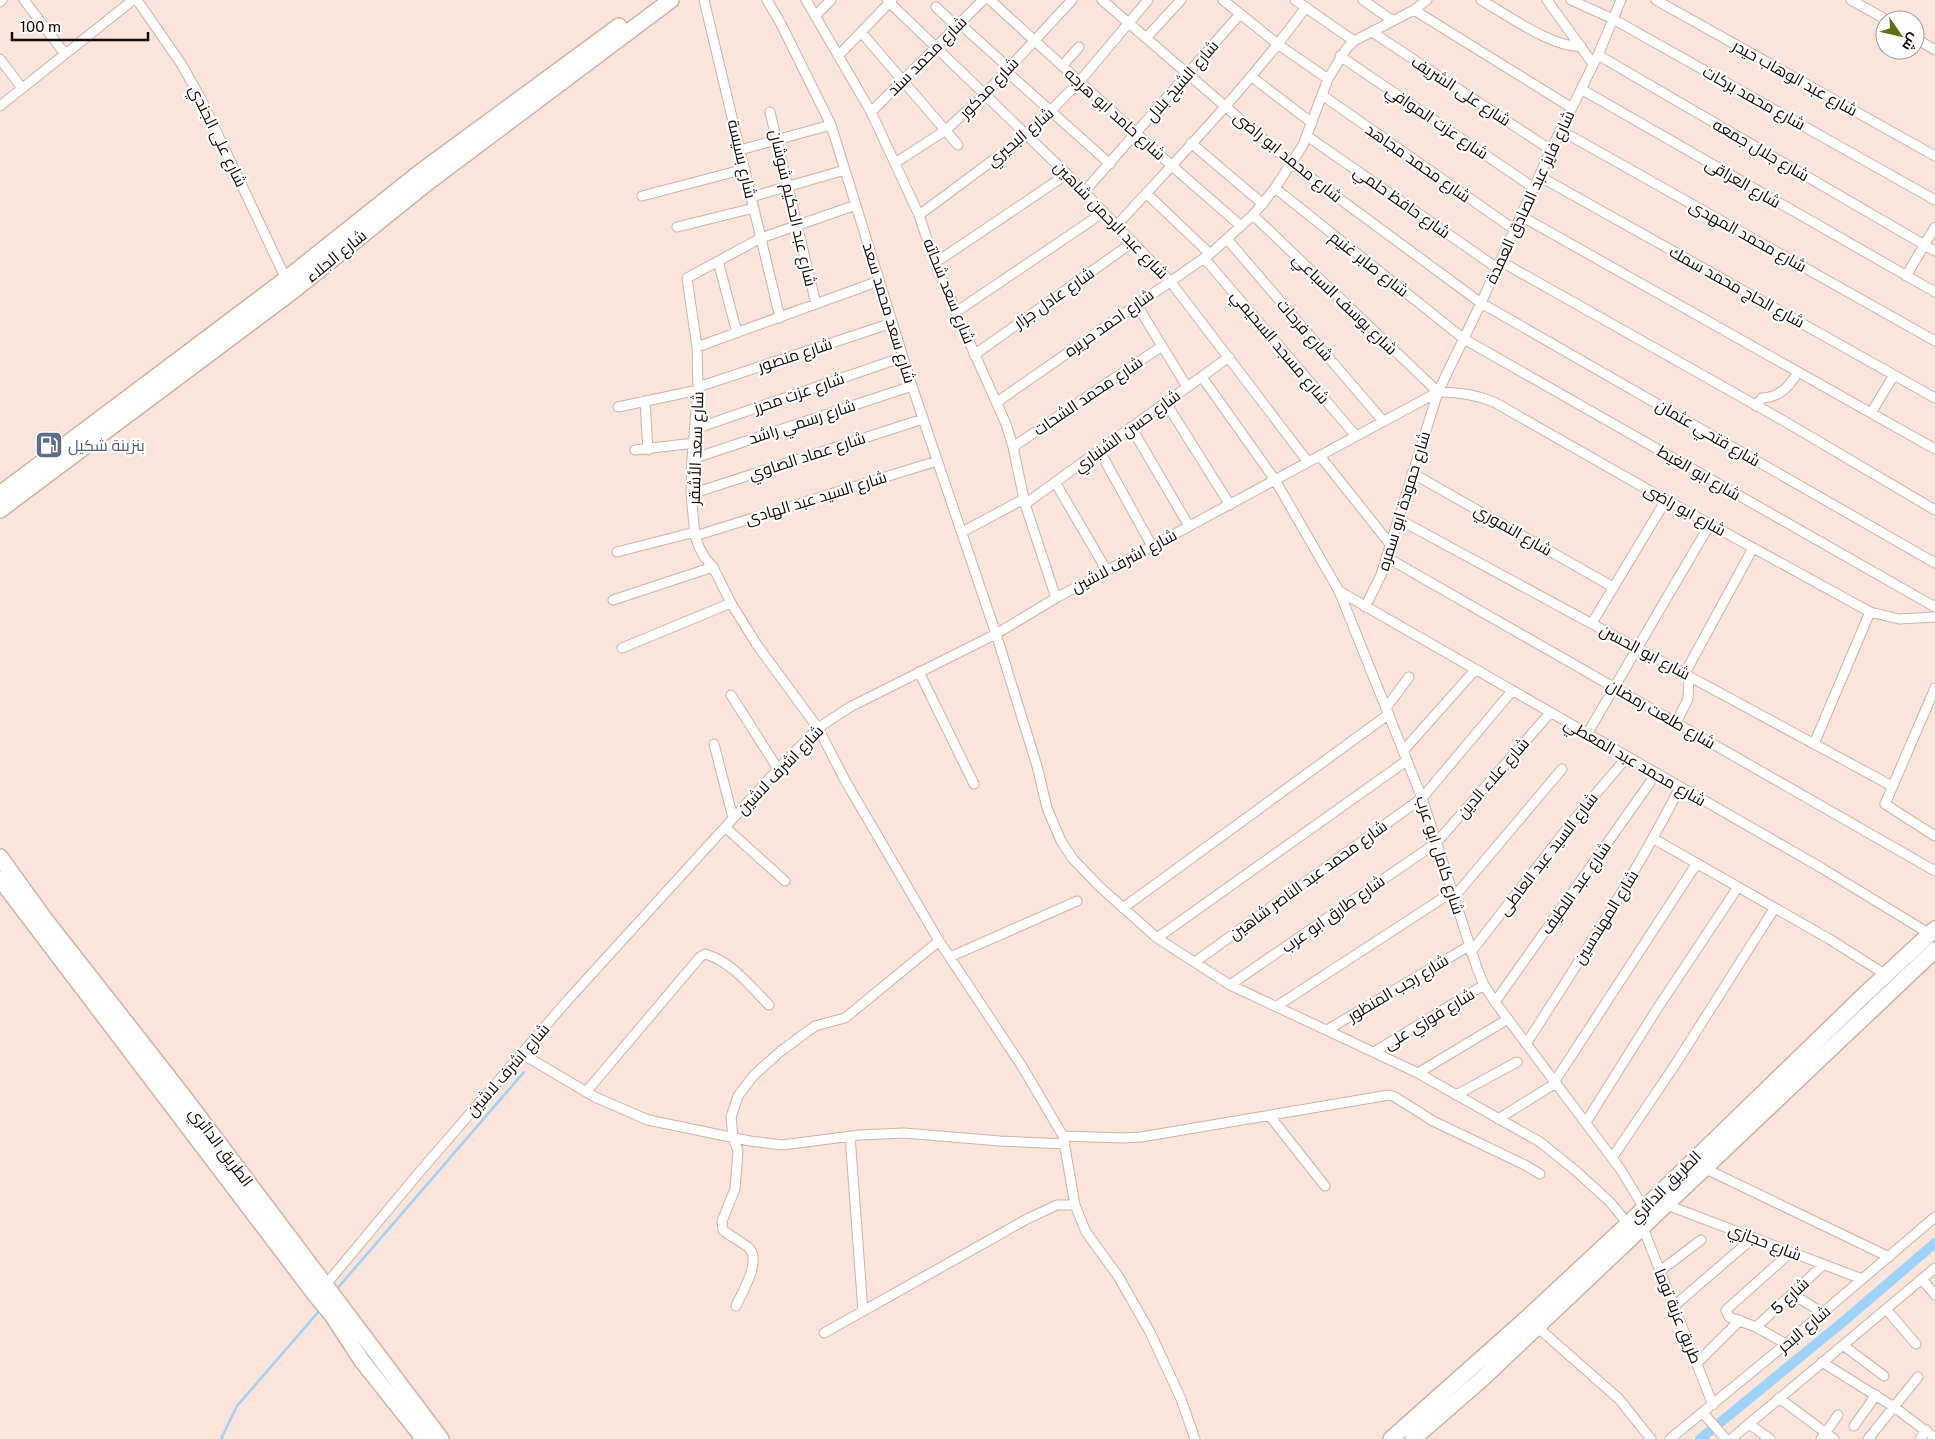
<svg xmlns="http://www.w3.org/2000/svg" width="1935" height="1439" viewBox="0 0 1935 1439" font-family="'Public Sans',Cairo,sans-serif">
<style>
.lines{fill:none;stroke-linecap:round;stroke-linejoin:round}
.stream{stroke:#9dd2fa;stroke-width:2.5}
.canal{stroke:#9dd2fa;stroke-width:10}
.minor-casing{stroke:#ceb3a6;stroke-width:11}
.primary-casing{stroke:#ceb3a6;stroke-width:18}
.trunk-casing{stroke:#ceb3a6;stroke-width:18}
.minor{stroke:#fff;stroke-width:9}
.primary{stroke:#fff;stroke-width:15}
.trunk{stroke:#fff;stroke-width:15}
.labels{text-anchor:middle;dominant-baseline:central;stroke-width:4.5;stroke-linejoin:round;paint-order:stroke}
.street-label{font-size:16px;fill:#130a06;stroke:#fff}
.service-label{font-size:16px;fill:#4e5e75;stroke:#fff;text-anchor:start}
</style>
<rect width="100%" height="100%" fill="#fbe4d9"/>
<g class="lines">
<path class="stream" d="M336,1290L524,1072
M221,1439L237,1406L320,1310"/>
<path class="canal" d="M1700,1439L1844,1321L1935,1243"/>
<g class="minor-casing">
<path id="minor" d="M24,0L65,54
M137,0L182,65L202,101L286,279
M704,0L780,318
M767,0L781,24L831,125L912,386L996,634L1037,766L1047,808L1061,841L1073,859L1100,887L1157,938L1230,985L1418,1073L1540,1142L1576,1171L1610,1202L1628,1224
M806,0L871,112L919,215L935,263L956,312L1006,424L1013,447L1025,504L1056,598
M887,0L1067,174L1170,281L1308,462
M990,0L1171,165L1241,226
M1102,0L1291,163L1481,303L1935,563
M1223,0L1279,45L1328,79
M1295,0L1354,41
M1363,0L1393,21
M1481,0C1506,14 1554,49 1581,46
M1547,0L1593,64
M1571,0L1613,19L1935,200
M1656,0L1935,156
M1851,0L1887,20
M0,2L2,0
M936,7L957,27
M1414,10L1572,108
M815,16L831,0
M960,24L1009,68
M861,32L958,145
M1372,32L1551,150
M1146,38L1181,0
M1915,38L1935,50
M1598,55L1935,251
M838,56L892,0
M1340,56L1534,188
M0,59L22,88
M1062,66L1079,47
M1006,71L1110,164
M1252,77L1312,123
M1581,89L1935,292
M1322,95L1515,230
M0,106L133,0
M770,112L816,304
M871,112L983,0
M1560,130L1935,341
M1307,136L1497,268
M1191,143L1263,204
M740,150L831,125
M895,163L946,130L985,94L1072,0
M1539,176L1935,398
M1275,188L1464,339L1935,607
M1084,192L1240,14
M1146,193L1210,254
M642,196L745,169
M751,197L845,170
M856,205L761,238L687,278L697,347L698,387L692,459L691,494L695,536L699,547L705,558L713,567L731,603L757,645L818,728L846,782L939,941L1023,1068L1063,1136L1075,1205L1086,1232L1118,1276L1150,1332L1181,1399L1195,1439
M919,215L1027,135L1079,82L1148,0
M1253,215L1438,392
M1521,216L1935,449
M1117,225C1182,154 1249,85 1306,7
M677,227L754,208
M1227,239L1383,421
M1204,258L1356,436
M718,261L737,333
M1500,261L1784,421L1935,510
M935,263L1067,174
M1906,276L1935,227
M1137,305L1187,387
M956,312L1104,212
M697,347L879,281
M974,355L1133,242
M1202,377L1275,480L1339,591L1422,798L1477,968L1484,985L1495,1002L1621,1170L1644,1208
M698,387L892,323
M645,401L648,450
M997,402L1210,254L1253,215L1275,188L1303,145L1328,79L1346,49L1354,41L1414,10L1427,0
M1166,403L1230,505
M1756,406L1762,398C1780,397 1789,387 1798,372
M618,407L698,390
M1871,413L1894,375
M1131,427L1189,526
M695,429L903,357
M1013,447L1162,346
M635,450L694,443
M1099,450L1152,546
M1320,456L1390,544
M692,459L912,386
M1412,473L1613,587
M1055,482L1107,571
M691,494L923,419
M1025,504L1229,357
M1398,519L1892,786
M962,532L1024,499
M695,536L937,461
M617,552L695,532
M1386,557L1935,871
M1339,591L1820,867L1930,934
M613,600L713,567
M1365,607L1381,575L1438,392L1481,303L1551,150L1598,55L1621,0
M1592,623L1666,500
M622,648L731,603
M919,672L974,784
M1685,673L1753,548
M1935,688L1885,804L1935,836
M731,695L778,769
M1386,708L1409,677
M1676,723L1688,699L1689,676
M1587,734L1710,524
M714,744L733,818
M1814,744L1870,612
M1403,751L1475,670
M725,827L785,881
M1654,839L1831,940L1886,975
M1454,897L1562,769
M1123,908L1389,714
M1157,938L1406,761
M1471,952L1572,822L1627,757
M950,957L1077,901
M1195,962L1422,798L1512,691
M1230,985L1436,843L1550,713
M1495,1002L1656,774
M1277,1006L1452,892
M1327,1030L1469,946
M1526,1044C1580,960 1635,876 1680,787
M1374,1052L1484,985
M522,1054L595,1097L648,1120L750,1141L782,1145L860,1135L904,1133L1000,1141L1065,1144
M1418,1073L1508,1019
M1555,1081L1697,863
M586,1092L700,957L705,954C731,961 751,987 769,1005
M1456,1095L1517,1062
M1269,1115L1325,1186
M1498,1119L1556,1083
M1586,1122L1655,1012L1738,887
M850,1136L863,1311
M1063,1136L1123,1138L1141,1137L1389,1095L1395,1097L1433,1121L1525,1165L1540,1174
M1612,1158L1675,1065L1774,909
M1706,1169L1889,1257
M1667,1205L1862,1279
M1643,1228L1713,1405
M1660,1271L1701,1240
M1922,1279L1935,1295
M323,1288L417,1175L567,1001L778,769L818,728L850,707L996,634L1056,598L1438,392C1458,392 1475,394 1494,402L1666,500L1870,612L1899,619L1935,617
M1792,1294L1823,1313
M736,1306C742,1292 762,1261 749,1248C741,1241 731,1237 723,1230L722,1221L735,1189L738,1151L733,1137L731,1117L738,1096L754,1075L781,1051L815,1026L845,1018L939,941
M1674,1306L1753,1238
M1886,1309L1916,1344
M1535,1325L1619,1399L1651,1439
M1756,1327L1823,1265
M824,1333L1027,1219L1057,1205H1075
M1786,1344L1756,1327L1729,1317L1726,1310L1791,1252
M1843,1345L1884,1376
M1822,1362L1894,1407L1935,1438
M1697,1363L1740,1320
M1779,1398L1834,1439
M1703,1413L1726,1439
M1749,1424L1770,1439
M1854,1426L1876,1395
M1670,1439L1786,1344L1935,1217
M1731,1439L1935,1268
M1821,1439L1838,1415
M1868,1439L1918,1377
M1920,1439L1926,1430"/>
</g>
<g class="primary-casing">
<path id="primary" d="M0,494L286,279L419,173L619,26
M0,510L293,291L427,183L671,0
M0,857L44,918L181,1093L441,1439
M0,879L317,1297L332,1315L362,1361L424,1439"/>
</g>
<g class="trunk-casing">
<path id="trunk" d="M1391,1439L1527,1318L1628,1224L1861,998L1935,929
M1413,1439L1482,1379L1935,950"/>
</g>
<use href="#minor" class="minor"/>
<use href="#primary" class="primary"/>
<use href="#trunk" class="trunk"/>
</g>
<defs>
<g id="fuel-square" transform="scale(1.4375)"><rect x="-9" y="-9" width="18" height="18" rx="4" fill="#5c6f8a" stroke="#fff"/><path d="M-5.5-6h7V0h2V4h1.3V-2.5L3-4.5l.8-.8L6-3V5H2.5V1h-1V6h-7ZM-4.2-4.7v3.2H.2V-4.7Z" fill="#fff"/></g>
</defs>
<g fill-rule="evenodd">
<use href="#fuel-square" x="49" y="445"/>
</g>
<g class="labels">
<g class="street-label">
<text transform="translate(927 56) rotate(-45)">شارع محمد سند</text>
<text transform="translate(1795 78) rotate(29)">شارع عبد الوهاب حيدر</text>
<text transform="translate(1182 81) rotate(-49)">شارع الشيخ بلال</text>
<text transform="translate(989 88) rotate(-46)">شارع مدكور</text>
<text transform="translate(1461 91) rotate(33)">شارع على الشريف</text>
<text transform="translate(1754 98) rotate(29)">شارع محمد بركات</text>
<text transform="translate(1115 114) rotate(42)">شارع حامد ابو هرجه</text>
<text transform="translate(1437 122) rotate(34)">شارع عزت الموافي</text>
<text transform="translate(218 136) rotate(64)">شارع على الجندي</text>
<text transform="translate(1020 137) rotate(-40)">شارع البحيري</text>
<text transform="translate(1761 150) rotate(30)">شارع جلال جمعه</text>
<text transform="translate(1288 157) rotate(39)">شارع محمد ابو راضى</text>
<text transform="translate(742 159) rotate(77)">شارع بسيسة</text>
<text transform="translate(1418 163) rotate(35)">شارع محمد مجاهد</text>
<text transform="translate(1743 183) rotate(30)">شارع العراقى</text>
<text transform="translate(1530 197) rotate(-65)">شارع فايز عبد الصادق العمدة</text>
<text transform="translate(1402 202) rotate(35)">شارع حافظ حلمي</text>
<text transform="translate(793 208) rotate(77)">شارع عبد الحكيم شوشان</text>
<text transform="translate(1111 220) rotate(46)">شارع عبد الرحمن شاهين</text>
<text transform="translate(1748 236) rotate(29)">شارع محمد المهدى</text>
<text transform="translate(336 256) rotate(-39)">شارع الجلاء</text>
<text transform="translate(1369 264) rotate(38)">شارع صابر غنيم</text>
<text transform="translate(1737 287) rotate(29)">شارع الحاج محمد سمك</text>
<text transform="translate(949 291) rotate(68)">شارع سعد شحاته</text>
<text transform="translate(1054 298) rotate(-35)">شارع عادل جزار</text>
<text transform="translate(1345 304) rotate(44)">شارع يوسف السباعي</text>
<text transform="translate(889 313) rotate(73)">شارع سعد محمد سعد</text>
<text transform="translate(1109 323) rotate(-35)">شارع احمد حريره</text>
<text transform="translate(1305 330) rotate(49)">شارع فرحات</text>
<text transform="translate(1280 347) rotate(50)">شارع مسجد السحيمي</text>
<text transform="translate(795 355) rotate(-18)">شارع منصور</text>
<text transform="translate(799 393) rotate(-19)">شارع عزت محرز</text>
<text transform="translate(1088 396) rotate(-34)">شارع محمد الشحات</text>
<text transform="translate(802 422) rotate(-18)">شارع رسمي راشد</text>
<text transform="translate(1127 431) rotate(-36)">شارع حسن الشنباري</text>
<text transform="translate(1708 433) rotate(30)">شارع فتحي عثمان</text>
<text transform="translate(696 448) rotate(-88)">شارع سعد الأشقر</text>
<text transform="translate(807 456) rotate(-18)">شارع عماد الصاوي</text>
<text transform="translate(1699 473) rotate(30)">شارع ابو الغيط</text>
<text transform="translate(816 498) rotate(-17)">شارع السيد عبد الهادى</text>
<text transform="translate(1404 501) rotate(-73)">شارع حمودة ابو سمره</text>
<text transform="translate(1685 510) rotate(29)">شارع ابو راضى</text>
<text transform="translate(1513 530) rotate(30)">شارع النموري</text>
<text transform="translate(1124 561) rotate(-28)">شارع اشرف لاشين</text>
<text transform="translate(1645 652) rotate(28)">شارع ابو الحسن</text>
<text transform="translate(1661 714) rotate(30)">شارع طلعت رمضان</text>
<text transform="translate(1635 762) rotate(30)">شارع محمد عبد المعطي</text>
<text transform="translate(780 770) rotate(-46)">شارع اشرف لاشين</text>
<text transform="translate(1493 778) rotate(-49)">شارع علاء الدين</text>
<text transform="translate(1548 854) rotate(-52)">شارع السيد عبد العاطى</text>
<text transform="translate(1440 855) rotate(72)">شارع كامل ابو عرب</text>
<text transform="translate(1308 880) rotate(-36)">شارع محمد عبد الناصر شاهين</text>
<text transform="translate(1576 888) rotate(-55)">شارع عبد اللطيف</text>
<text transform="translate(1333 914) rotate(-35)">شارع طارق ابو عرب</text>
<text transform="translate(1606 917) rotate(-58)">شارع المهندسين</text>
<text transform="translate(1398 988) rotate(-31)">شارع رجب المنظور</text>
<text transform="translate(1429 1019) rotate(-31)">شارع فوزي على</text>
<text transform="translate(508 1070) rotate(-49)">شارع اشرف لاشين</text>
<text transform="translate(221 1147) rotate(53)">الطريق الدائري</text>
<text transform="translate(1665 1187) rotate(-45)">الطريق الدائري</text>
<text transform="translate(1765 1242) rotate(21)">شارع حجازي</text>
<text transform="translate(1790 1296) rotate(-43)">شارع 5</text>
<text transform="translate(1678 1316) rotate(68)">طريق عزبة توما</text>
<text transform="translate(1804 1329) rotate(-40)">شارع البحر</text>
</g>
<g class="service-label">
<text x="68" y="445">بنزينة شكيل</text>
</g>
</g>
<g transform="translate(1900 35) rotate(124)"><circle r="24" fill="#ffffff" stroke="#a19d9b"/>
<path d="M0-4L9 19L0 12L-9 19Z" fill="#616c13"/>
<text y="-8" font-size="14" font-weight="bold" text-anchor="middle" fill="#130a06">ش</text>
</g>
<path d="M12 32v8h136v-8" fill="none" stroke="#130a06" stroke-width="2.5"/>
<text x="20" y="32" font-size="15" fill="#130a06" stroke="#ffffff" stroke-width="4" paint-order="stroke">100 m</text>
</svg>
